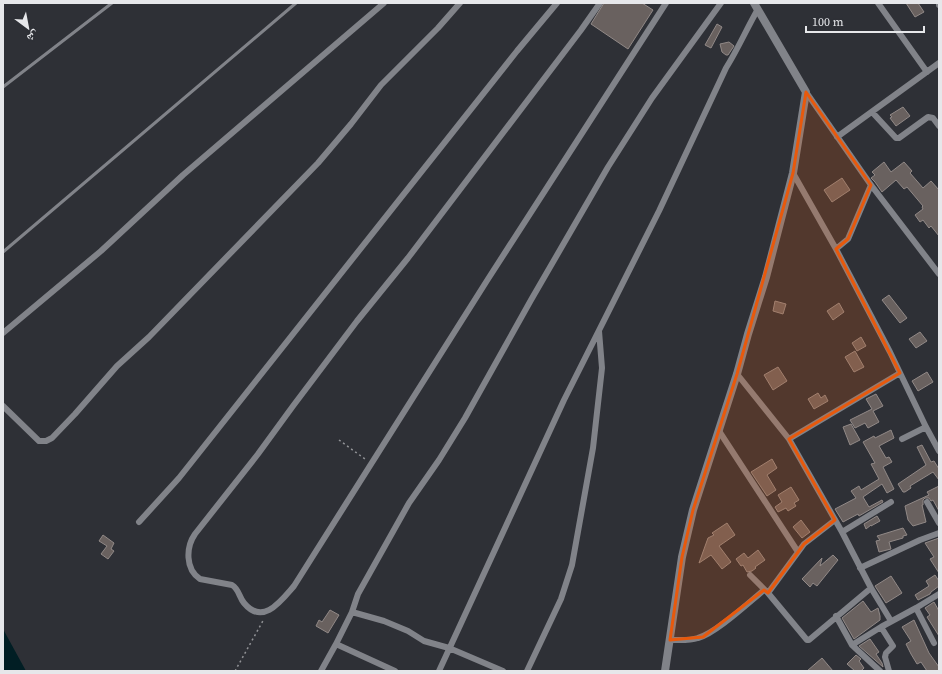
<svg xmlns="http://www.w3.org/2000/svg" width="942" height="674" viewBox="0 0 942 674" font-family="'Source Serif 4','Noto Naskh Arabic',serif">
<style>
.water{fill:#011e24}
.building{fill:#69615f;stroke:#918987}
.lines{fill:none;stroke-linecap:round;stroke-linejoin:round}
.path{stroke:#929397;stroke-width:1.5;stroke-dasharray:2 3;stroke-linecap:butt}
.service{stroke:#818389;stroke-width:3}
.minor{stroke:#818389;stroke-width:6}
.tertiary{stroke:#818389;stroke-width:8}
.marked{fill:#e8590c;fill-opacity:0.2;stroke:#e8590c;stroke-width:3;stroke-linejoin:round}
</style>
<rect width="100%" height="100%" fill="#2e3036"/>
<path class="water" d="M3,629L26,671H3Z"/>
<path class="building" d="M604,3H642L653,10L628,49L591,24Z
M906,3H918L924,12L915,17Z
M717,24L722,27L711,48L705,45Z
M729,42L734,46L728,55H726L722,52L720,44Z
M903,107L910,116L896,126L890,118L892,117L890,115Z
M884,162L891,172L904,162L912,171L910,173L923,188L931,181L939,190V236L931,226L929,228L923,220L920,222L915,215L923,209L922,207L923,206L907,187L904,189L896,180L882,192L875,182L871,178L875,175L872,172Z
M842,178L850,190L832,202L824,190Z
M889,295L907,318L900,323L882,300Z
M775,301L786,304L783,314L773,311Z
M839,303L844,312L833,320L827,311Z
M920,332L927,341L916,348L909,339Z
M861,337L866,346L857,351L852,343Z
M855,351L864,367L854,372L845,357Z
M778,367L787,381L773,390L764,375Z
M927,372L933,382L918,391L912,381Z
M818,393L821,398L825,395L828,401L814,409L808,399Z
M876,394L883,406L873,411L879,422L868,428L865,423L855,428L850,420L872,409L866,399Z
M851,424L860,440L850,445L843,427Z
M891,430L894,438L879,446L886,458L889,457L892,462L883,467L894,489L887,493L882,484L863,497L869,507L882,500L883,502L859,516L858,514L843,522L835,509L856,498L851,491L859,486L861,490L879,479L871,464L875,463L863,442L874,436L875,438Z
M922,445L931,462L934,461L939,469V480L933,472L910,486L911,488L905,492H903L898,484L926,465L917,447Z
M772,459L777,468L767,475L776,490L767,496L751,472Z
M939,486V511L933,500L931,501L929,498H925L923,500V505H922L926,522L913,526L908,520L905,506L929,495L927,492Z
M791,487L799,500L794,503L796,506L788,511L786,508L778,512L775,507L782,502L778,495Z
M877,516L880,521L871,526V525L866,529L864,524Z
M801,520L810,532L802,538L793,527Z
M727,523L735,535L719,546L731,562L722,569L711,555L699,563L708,538L714,535L712,533Z
M903,528L907,535L903,536V538L889,542L891,549L879,552L876,541L880,540L877,536Z
M103,535L114,543L111,549L114,551L108,559L101,554L107,546L99,541Z
M939,538V573L930,559L934,557L925,543Z
M758,550L765,560L755,567L756,568L752,571L747,572L743,565L741,566L736,559L744,553L748,558Z
M833,555L838,560L817,586L813,583L810,587L802,579L822,558L820,566Z
M935,575L939,581V586L931,592L930,594L918,600L915,595L929,586L926,581Z
M891,576L902,593L886,603L875,586Z
M863,601L871,612L878,608L880,616V620L854,639L842,618Z
M934,602L939,611V636L927,617L930,615L925,608Z
M330,610L339,615L328,633L316,626L319,620L322,622Z
M914,620L929,653L939,667V671H927L921,662L917,664L911,654L906,644L911,641L902,627Z
M870,639L879,652L876,654L882,663L883,667L859,646Z
M856,655L861,659L859,661L864,668L861,671H855L847,664Z
M822,658L833,671H807Z"/>
<g class="lines">
<path class="path" d="M339,440L365,459
M235,671L264,619"/>
<path class="service" d="M3,87L112,3
M3,252L296,3"/>
<path class="minor" d="M600,3L581,30L408,258L357,321L293,406L258,454L195,534C186,547 185,569 200,579L232,585C239,589 239,597 244,603C263,626 281,601 294,586L488,279L666,3
M878,3L927,72
M939,3V5
M806,92L871,185L939,274
M872,112L896,138H899L928,117L933,118L939,126
M837,137L939,63
M793,173L836,249
M871,185L848,239L836,249L890,352L926,427L939,451
M3,333L101,251L183,175L384,3
M737,374L789,439L842,532L871,588L891,621
M3,406L39,441H46L52,438L75,414L117,366L149,337L318,163L351,124L381,85L438,28L460,3
M719,431L798,552
M789,439L900,373
M902,439L926,427
M927,502L939,523
M139,522L179,478L517,51L557,3
M842,532L891,502
M860,568L920,540L939,533
M750,575L768,593L807,640H809L871,588
M768,593L804,544L835,520
M916,608L934,643
M352,612L358,594L409,503L439,460L465,418L531,300L608,167L652,98L721,3
M836,616L852,645L880,671
M881,627L893,646L886,653L885,657L889,671
M670,640C679,640 689,641 698,638C716,633 748,603 764,590
M852,645L881,627L916,608L939,594
M321,671L336,644
M395,671L336,644L352,612L384,621L408,631L424,641L449,648L503,671
M439,671L564,400L659,211L726,68C738,49 747,28 758,9
M527,671L561,599L572,565L593,448L602,368L599,331"/>
<path class="tertiary" d="M665,671L682,557L693,510L737,374L748,334L766,277L793,173L806,92L754,3"/>
</g>
<path class="marked" d="M806,92L871,185L848,239L836,249L900,373L789,439L835,520L804,544L768,593L764,590L703,637L670,640L682,557L693,510L737,374L793,173Z"/>
<rect width="942" height="674" fill="none" stroke="#e6e7ea" stroke-width="8"/>
<g transform="translate(28 28) rotate(148)" stroke="#2e3036" stroke-width="3" paint-order="stroke">
<path d="M0-3L7 15L0 10L-7 15Z" fill="#e6e7ea"/>
<text y="-6" font-size="11" font-weight="bold" text-anchor="middle" fill="#e6e7ea">ش</text>
</g>
<path d="M806 26v6h118v-6" fill="none" stroke="#e6e7ea" stroke-width="2"/>
<text x="812" y="26" font-size="12" fill="#e6e7ea" stroke="#2e3036" stroke-width="3" paint-order="stroke">100 m</text>
</svg>
